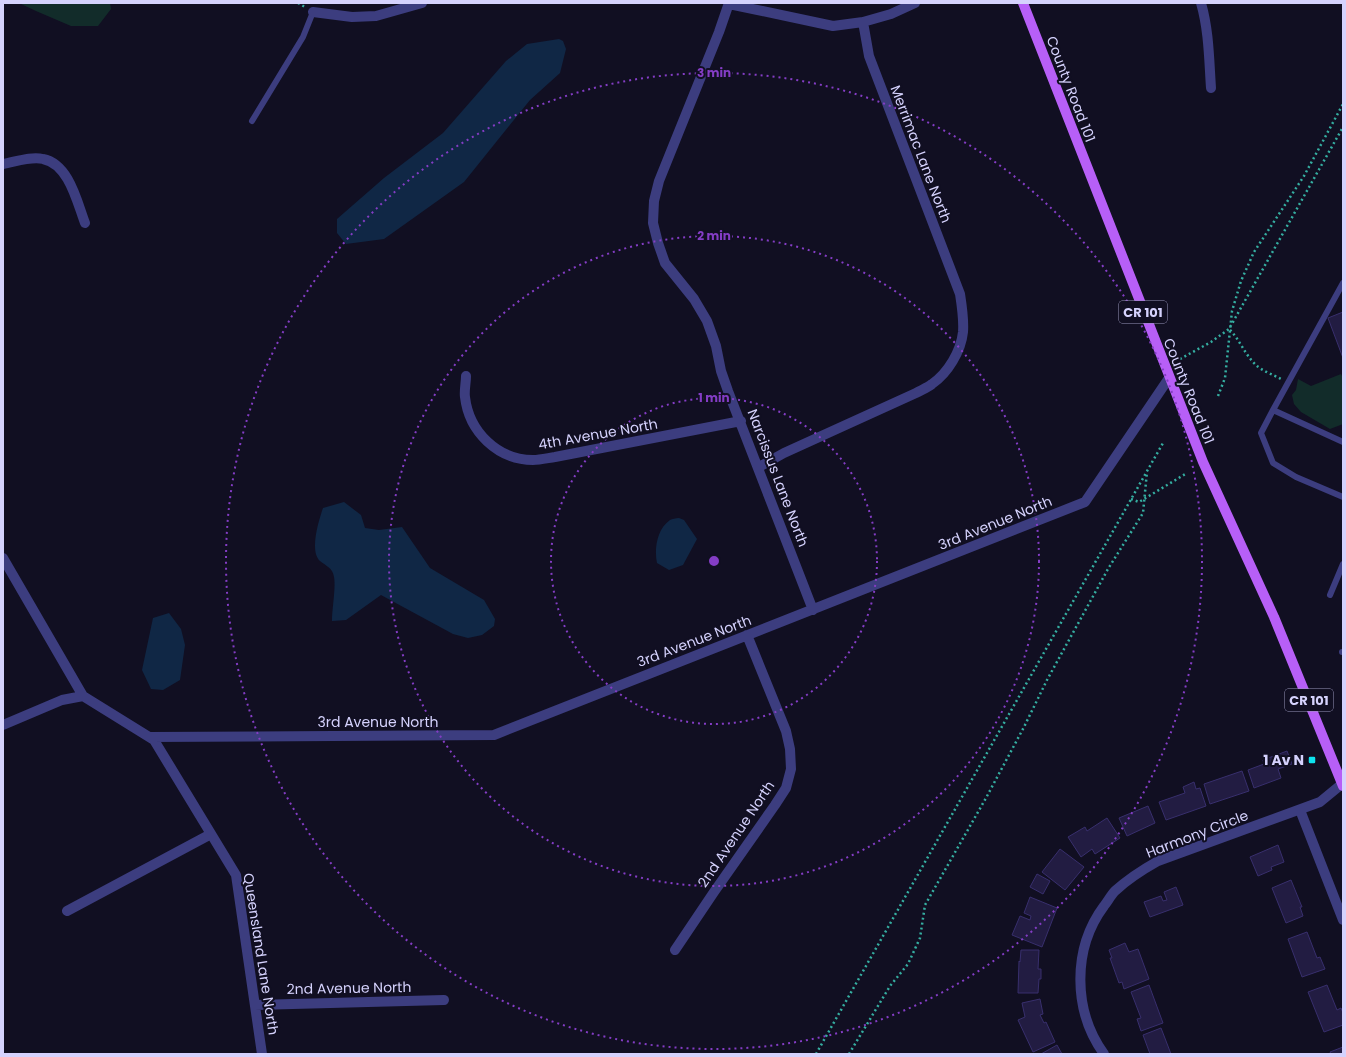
<svg xmlns="http://www.w3.org/2000/svg" width="1346" height="1057" viewBox="0 0 1346 1057" font-family="Poppins,sans-serif">
<style>
.green{fill:#122c2a}
.water{fill:#102745}
.building{fill:#221c42;stroke:#382f6d}
.lines{fill:none;stroke-linecap:round;stroke-linejoin:round}
.path{stroke:#35aea1;stroke-width:2.5;stroke-dasharray:2 3;stroke-linecap:butt}
.lane{stroke:#3c3d7f;stroke-width:6}
.street{stroke:#3c3d7f;stroke-width:10}
.primary{stroke:#b75ff7;stroke-width:10}
.ring{fill:none;stroke:#843dc5;stroke-width:2;stroke-dasharray:2 4}
.poi-dot{fill:#0de3ee;stroke:#110f22;stroke-width:1.5}
.labels{text-anchor:middle;dominant-baseline:central;stroke-width:4;stroke-linejoin:round;paint-order:stroke}
.shield{fill:#110f22;stroke:#9a98bb;stroke-width:1}
.shield-label{font-size:13px;font-weight:bold;fill:#d5d2fd}
.street-label{font-size:14px;fill:#d5d2fd;stroke:#110f22}
.poi-label{font-size:14px;font-weight:bold;fill:#d5d2fd;stroke:#110f22;text-anchor:end}
.centre{fill:#843dc5;stroke:#110f22;stroke-width:2}
.ring-label{font-size:12px;text-anchor:middle;font-weight:bold;fill:#843dc5;stroke:#110f22;stroke-width:4;stroke-linejoin:round;paint-order:stroke}
</style>
<rect width="100%" height="100%" fill="#110f22"/>
<path class="green" d="M19,3H110L111,9L98,26H71L36,11Z
M1341,374L1343,378V424L1330,429L1301,412L1294,404L1292,395L1296,390L1298,379L1311,386Z"/>
<path class="water" d="M559,39L563,41L566,49L560,73L530,100L464,182L384,239L346,244L337,233V219L384,178L443,133L506,61L527,44Z
M344,502L361,515L365,528L379,530L402,527L430,568L484,600L495,619L494,626L482,635L468,638L453,634L381,595L346,620L332,621C332,609 336,587 334,577C333,568 326,566 320,561C309,551 319,520 323,508Z
M679,518L684,520L697,539L683,565L669,570L657,563C654,549 657,529 670,520C672,519 676,518 679,518Z
M169,613L181,629L185,645L180,680L163,690L151,689L142,670L153,618Z"/>
<path class="building" d="M1343,312V358L1328,318Z
M1287,751L1292,764L1278,769L1281,778L1254,788L1248,770L1264,764L1263,760Z
M1242,771L1249,791L1210,804L1204,784Z
M1194,782L1196,789L1200,788L1206,806L1166,820L1159,802L1185,793L1183,787Z
M1148,806L1155,823L1127,836L1119,818Z
M1107,818L1120,838L1095,854L1092,849L1081,857L1068,837L1085,827L1087,831Z
M1278,845L1284,862L1271,867L1272,870L1258,876L1250,857Z
M1060,849L1084,867L1065,890L1042,872Z
M1037,874L1050,881L1043,894L1030,887Z
M1291,880L1302,907H1300L1303,916L1286,923L1272,888Z
M1176,887L1183,905L1150,917L1144,902L1161,896L1163,901L1167,900L1164,892Z
M1030,897L1057,908L1042,947L1012,935L1020,916L1030,920L1031,916L1024,913Z
M1307,932L1317,958L1320,957L1325,969L1302,977L1288,939Z
M1125,943L1129,952L1138,949L1149,979L1124,989L1122,982L1119,983L1110,958H1112L1109,950Z
M1021,950H1039L1038,969H1041V979H1039L1038,993H1018L1019,961L1020,962Z
M1149,985L1163,1023L1141,1031L1137,1019L1141,1018L1131,992Z
M1327,985L1337,1010L1341,1008L1343,1013V1025L1324,1032L1308,992Z
M1040,999L1043,1014L1040,1015L1044,1023L1046,1022L1055,1042L1033,1052L1018,1020L1025,1017L1022,1003Z
M1161,1028L1171,1054H1150L1143,1035Z
M1057,1045L1062,1054H1041Z
M1343,1047V1054H1331L1330,1052Z"/>
<g class="lines">
<path class="path" d="M298,3L305,7
M1230,330C1240,340 1245,355 1256,365C1262,371 1274,375 1281,379
M1180,359L1211,342L1229,329L1343,127
M1218,396L1225,378L1232,311L1241,281L1254,252L1304,176L1343,104
M1131,499L1139,502L1187,473
M816,1054L1163,443
M849,1054L890,986L908,964L920,938L925,905L986,798L1024,727L1047,680L1108,569L1143,513L1147,472"/>
<path class="lane" d="M252,121L303,37L313,12
M1343,283L1273,410L1261,433L1273,463L1296,477L1343,497
M1273,410L1343,442
M1330,595L1343,564
M1342,652H1343"/>
<path class="street" d="M729,3L719,32L659,181L654,201L653,223L658,243L665,263L694,299L707,321L716,346L721,371L728,391L813,610
M1201,3C1209,31 1209,59 1211,88
M729,4L833,26L863,22L891,14L915,3
M313,12L352,17L376,16L422,3
M3,164C15,162 31,156 43,159C69,164 77,202 85,223
M466,376C466,383 464,391 465,397C469,432 498,460 533,460C540,460 548,458 555,457L741,421
M759,467L784,453L916,393C921,390 927,388 932,384C948,373 961,351 963,332C964,319 962,307 960,294L869,56L863,22
M3,558L83,696L154,740L236,875L262,1054
M3,725L62,700L83,696
M149,737L494,735L1085,502L1169,378
M1300,810L1343,920
M67,911L211,834
M675,950L714,892L775,805L786,788L791,769L790,749L786,731L747,635
M255,1005L444,1000
M1104,1054C1073,1011 1072,949 1104,906C1108,901 1111,895 1115,891C1128,879 1142,870 1158,861L1320,802L1343,783"/>
<path class="primary" d="M1023,3L1203,462L1274,617L1343,786"/>
</g>
<g class="ring">
<circle cx="714" cy="561" r="163"/>
<circle cx="714" cy="561" r="325"/>
<circle cx="714" cy="561" r="488"/>
</g>
<rect class="poi-dot" x="1308" y="756" width="8" height="8" rx="2"/>
<g class="labels">
<g class="shield">
<rect x="1119" y="301" width="48" height="22" rx="3"/>
<rect x="1285" y="689" width="48" height="22" rx="3"/>
</g>
<g class="shield-label">
<text x="1143" y="312">CR 101</text>
<text x="1309" y="700">CR 101</text>
</g>
<g class="street-label">
<text transform="translate(1071 89) rotate(69)">County Road 101</text>
<text transform="translate(921 154) rotate(69)">Merrimac Lane North</text>
<text transform="translate(1189 391) rotate(68)">County Road 101</text>
<text transform="translate(598 434) rotate(-10)">4th Avenue North</text>
<text transform="translate(778 478) rotate(69)">Narcissus Lane North</text>
<text transform="translate(995 523) rotate(-22)">3rd Avenue North</text>
<text transform="translate(694 641) rotate(-21)">3rd Avenue North</text>
<text x="378" y="722">3rd Avenue North</text>
<text transform="translate(736 834) rotate(-56)">2nd Avenue North</text>
<text transform="translate(1197 834) rotate(-21)">Harmony Circle</text>
<text transform="translate(261 954) rotate(81)">Queensland Lane North</text>
<text transform="translate(349 988) rotate(-1)">2nd Avenue North</text>
</g>
<g class="poi-label">
<text x="1304" y="760">1 Av N</text>
</g>
</g>
<circle cx="714" cy="561" r="6" class="centre"/>
<g class="ring-label">
<text x="714" y="77">3 min</text>
<text x="714" y="240">2 min</text>
<text x="714" y="402">1 min</text>
</g>
<rect width="1346" height="1057" fill="none" stroke="#d5d2fd" stroke-width="8"/>
</svg>
